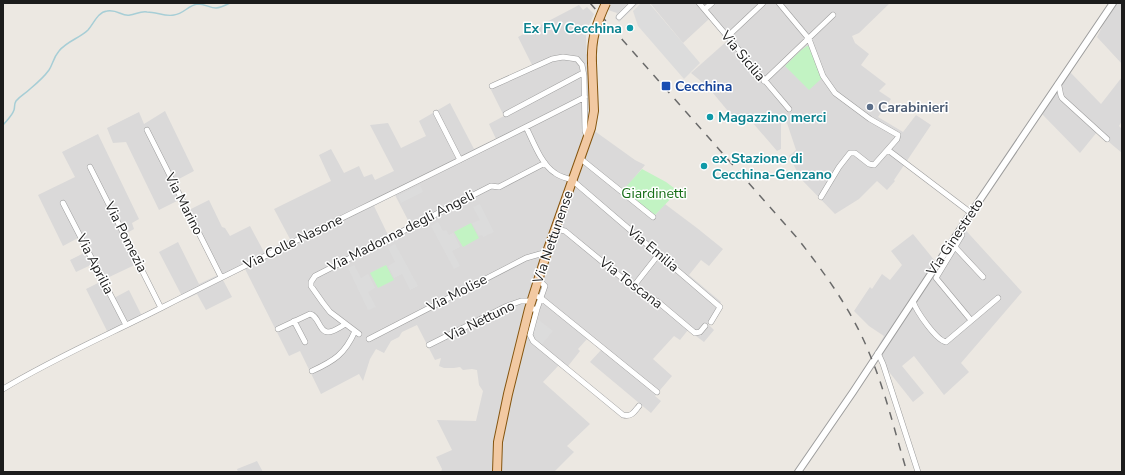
<svg xmlns="http://www.w3.org/2000/svg" width="1125" height="475" viewBox="0 0 1125 475" font-family="'Nunito Sans',sans-serif">
<style>
.residential{fill:#dad9d9;fill-rule:evenodd}
.park{fill:#c2f3c3}
.parking{fill:#dcdcdc}
.lines{fill:none;stroke-linecap:round;stroke-linejoin:round}
.stream{stroke:#a7ced6;stroke-width:1.5}
.minor-casing{stroke:#9d9d9d;stroke-width:6}
.tertiary-casing{stroke:#9d9d9d;stroke-width:8}
.primary-casing{stroke:#85550f;stroke-width:10}
.minor{stroke:#fff;stroke-width:5}
.tertiary{stroke:#fff;stroke-width:6}
.primary{stroke:#f2c9a2;stroke-width:8}
.rail{stroke:#6a6a6a;stroke-width:1.5;stroke-dasharray:8 8;stroke-linecap:butt}
.primary-bridge-casing{stroke:#85550f;stroke-width:10;stroke-linecap:butt}
.primary-bridge{stroke:#f2c9a2;stroke-width:8}
.culture-dot{fill:#0f9aa8;stroke:#fff;stroke-width:1.5}
.transit-dot{fill:#1a4fb4;stroke:#fff;stroke-width:1.5}
.service-dot{fill:#5c6f8a;stroke:#fff;stroke-width:1.5}
.labels{text-anchor:middle;dominant-baseline:central;stroke-width:3;stroke-linejoin:round;paint-order:stroke}
.culture-label{font-size:14px;font-weight:bold;fill:#0d838f;stroke:#fff;text-anchor:start}
.street-label{font-size:14px;fill:#1c1c1c;stroke:#fff}
.transit-label{font-size:14px;font-weight:bold;fill:#164399;stroke:#fff;text-anchor:start}
.service-label{font-size:14px;font-weight:bold;fill:#4e5e75;stroke:#fff;text-anchor:start}
.park-label{font-size:14px;fill:#166e17;stroke:#fff}
</style>
<rect width="100%" height="100%" fill="#ece8e2"/>
<path class="residential" d="M604,3H639L619,22L615,18L617,13L608,10Z
M650,3H890L859,33L852,36L855,43L869,54L861,65L886,84L879,91L891,99L878,117L903,132L916,115L931,125L894,180L895,181L887,190L877,181L859,199L835,214L801,179L789,156L796,150L787,123L781,124V149L777,151L746,115L737,122L708,87L691,73L727,41L709,19L683,43Z
M1117,3H1122V64L1097,37L1103,25Z
M579,5L583,10L587,7L594,14L589,25L586,36L587,64L591,109L589,127L635,160L645,165L624,190L655,215L665,204L697,228L723,249L709,266L701,260L689,275L721,302L708,324L714,330L704,342L688,330L680,340L674,336L653,359L672,376L655,396L661,401L651,413L590,362L601,350L587,339L578,349L580,351L565,370L559,365L543,382L590,424L567,446L574,452L554,472H441L442,469L436,457L452,450L437,420L476,421L483,391L479,385L477,370L472,369L463,370L460,367L454,368H444L439,366L441,358L435,360L417,325L402,332L399,337L391,341L384,353L376,349L370,359L363,381L359,374L321,394L300,351L289,356L245,269L223,280L232,297L206,310L197,294L184,300L159,252L178,242L199,284L218,275L185,212L209,200L222,227L225,228L230,236L250,226L264,252L290,239L274,209L331,181L319,155L331,149L344,173L359,166L364,177L372,174L375,180L394,171L370,125L388,123L401,148L426,136L419,121L450,103L474,149L496,139L489,124L504,116L489,86L532,65L518,37ZM395,195L410,224L388,235L374,206Z
M1070,72L1101,104L1122,77V121L1119,126L1122,129V153L1097,132L1080,153L1042,114Z
M165,111L194,171L175,181L183,198L159,210L126,142L113,143L107,128L139,112L144,124Z
M98,134L139,219L132,223L134,229L127,233L141,262L105,279L114,298L129,290L143,318L109,335L86,289L102,281L93,264L76,272L70,260L86,252L78,238L63,246L38,195L75,177L62,152Z
M960,224L1022,292L961,363L969,372L944,395L914,356L902,366L924,393L913,402L874,353L884,336L869,326L854,311L870,287L872,289L882,274L890,280L902,265L891,251L913,234L935,261Z
M257,461L263,472H238L237,469Z"/>
<path class="park" d="M807,46H810L821,79L809,90L785,66L800,51Z
M642,169L666,182L678,191L655,215L623,190Z
M471,223L479,238L463,247L454,232Z
M386,265L394,280L378,288L370,273Z"/>
<path class="parking" d="M641,3H649L700,63L684,79L638,26L633,11Z
M420,185L423,192L401,203L398,196Z
M480,204L494,232L483,237L482,235L479,236L472,223L480,220L473,207Z
M438,222L443,231L446,230L449,235L453,233L460,247L452,251L460,266L454,269L431,226Z
M395,244L418,286L410,290L402,274L394,278L388,266L395,262L388,248Z
M354,265L361,278L368,274L375,288L368,292L376,307L368,310L348,268Z
M532,315L553,331L538,349L531,342L528,334Z"/>
<g class="lines">
<path class="stream" d="M3,125C7,120 12,116 14,110C15,107 14,104 16,101C20,96 25,94 30,89C36,84 44,77 49,70C53,64 53,58 59,51C67,41 80,38 88,30C94,23 98,12 107,11C118,9 122,17 130,15C136,14 141,11 147,12C157,12 165,17 174,15C184,14 188,5 198,4C205,4 210,8 216,8C220,8 226,5 230,3"/>
<g class="minor-casing">
<path id="minor" d="M699,3L789,109
M779,3L809,39L823,76L835,93L870,119L898,135L897,139L874,165L869,164L855,153H850L839,167L821,197
M705,9L712,3
M619,17L633,3
M727,37L763,3
M764,81L833,15
M1058,84C1061,89 1059,93 1062,98L1107,139
M492,86L552,59L563,57L577,59L582,65L584,76L585,131L586,134L589,136
M436,113L460,160
M506,114L583,73
M526,127C533,141 541,164 555,173C560,177 567,178 572,180L720,307L711,322
M147,130L221,277
M888,150L971,213
M581,159L653,217
M90,167L161,308
M63,203L126,325
M961,228L962,235L936,278L970,319
M556,229L565,231L644,296L657,301L695,333L700,332L705,326
M955,247L983,277
M633,287L659,254
M534,295L541,298L657,392
M913,301C916,311 936,340 946,342L998,298
M529,309H537L545,286L538,279
M537,309L530,335L533,341L623,415C632,417 634,412 639,406
M294,321L305,342
M278,329L310,314C319,316 319,332 328,332C334,332 341,326 346,324
M359,334L330,312L323,303L311,286V282L315,276L491,186L499,187L545,163
M369,339L526,258L547,252
M429,345L507,306L521,301H532
M878,353L883,364L918,472
M312,371C334,361 345,354 355,331
M3,389C54,358 110,334 163,307C303,236 445,169 585,97"/>
</g>
<g class="tertiary-casing">
<path id="tertiary" d="M798,472L853,392L971,213L1113,3"/>
</g>
<g class="primary-casing">
<path id="primary" d="M497,472L498,442L508,394L529,309L547,252L591,128L594,111L592,63"/>
</g>
<use href="#minor" class="minor"/>
<use href="#tertiary" class="tertiary"/>
<use href="#primary" class="primary"/>
<path class="rail" d="M590,3L798,239C826,275 853,312 870,355C886,393 895,433 907,472"/>
<g class="primary-bridge-casing">
<path id="primary-bridge" d="M592,63C591,39 596,25 606,3"/>
</g>
<use href="#primary-bridge" class="primary-bridge"/>
</g>
<g class="culture-dot">
<circle cx="630" cy="28" r="4"/>
<circle cx="710" cy="117" r="4"/>
<circle cx="704" cy="166" r="4"/>
</g>
<rect class="transit-dot" x="661" y="81" width="10" height="10" rx="2"/>
<circle class="service-dot" cx="870" cy="107" r="4"/>
<g class="labels">
<g class="culture-label">
<text x="622" y="28" text-anchor="end">Ex FV Cecchina</text>
<text x="718" y="117">Magazzino merci</text>
<text x="712" y="158">ex Stazione di<tspan x="712" dy="16">Cecchina-Genzano</tspan></text>
</g>
<g class="street-label">
<text transform="translate(743 56) rotate(50)">Via Sicilia</text>
<text transform="translate(184 204) rotate(63)">Via Marino</text>
<text transform="translate(401 231) rotate(-27)">Via Madonna degli Angeli</text>
<text transform="translate(126 237) rotate(63)">Via Pomezia</text>
<text transform="translate(553 237) rotate(-71)">Via Nettunense</text>
<text transform="translate(955 237) rotate(-56)">Via Ginestreto</text>
<text transform="translate(293 242) rotate(-26)">Via Colle Nasone</text>
<text transform="translate(653 249) rotate(40)">Via Emilia</text>
<text transform="translate(95 264) rotate(63)">Via Aprilia</text>
<text transform="translate(631 283) rotate(37)">Via Toscana</text>
<text transform="translate(457 293) rotate(-27)">Via Molise</text>
<text transform="translate(480 321) rotate(-26)">Via Nettuno</text>
</g>
<g class="transit-label">
<text x="675" y="86">Cecchina</text>
</g>
<g class="service-label">
<text x="878" y="107">Carabinieri</text>
</g>
<g class="park-label">
<text x="654" y="193">Giardinetti</text>
</g>
</g>
<rect width="1125" height="475" fill="none" stroke="#1c1c1c" stroke-width="8"/>
</svg>
